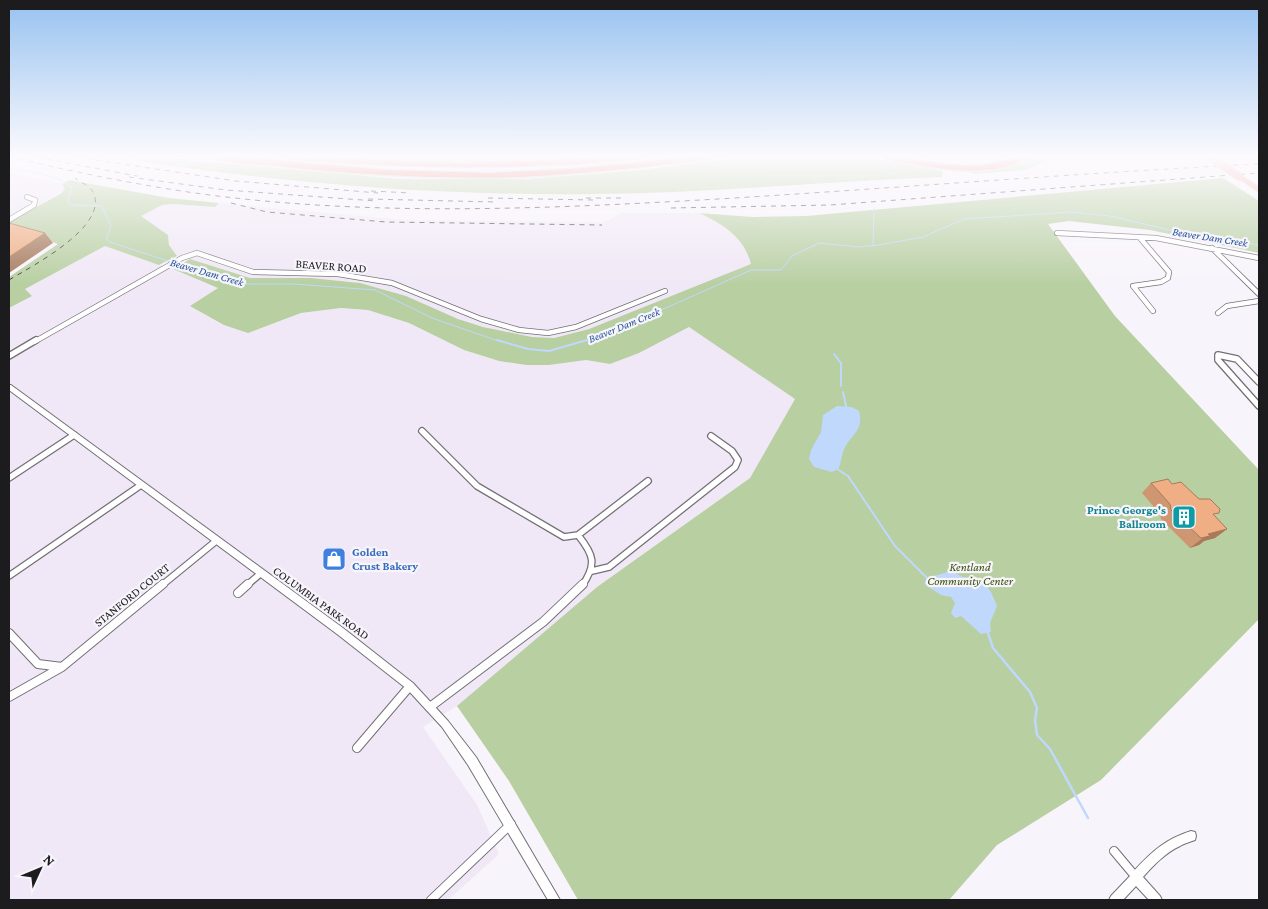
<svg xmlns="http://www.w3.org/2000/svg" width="1268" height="909" viewBox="0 0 1268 909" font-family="'Crimson Pro',serif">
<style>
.built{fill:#f0e8f6}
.green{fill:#b8cfa2}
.water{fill:#bfd8fc}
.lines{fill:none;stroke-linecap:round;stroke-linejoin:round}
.stream-far2{stroke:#bfd8fc;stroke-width:1}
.stream-far1{stroke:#bfd8fc;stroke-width:2}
.stream{stroke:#bfd8fc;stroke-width:2.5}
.minor-far2-casing{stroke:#747076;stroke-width:6}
.minor-far1-casing{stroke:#747076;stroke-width:8}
.minor-casing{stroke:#747076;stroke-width:10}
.tertiary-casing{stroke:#747076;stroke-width:2}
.primary-casing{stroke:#d2d1d2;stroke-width:2}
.motorway-casing{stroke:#d2d1d2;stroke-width:3}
.minor-far2{stroke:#fff;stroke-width:4.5}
.minor-far1{stroke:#fff;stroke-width:5.5}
.minor{stroke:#fff;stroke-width:8}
.tertiary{fill:#fff;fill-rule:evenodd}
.primary{fill:#f6aaa0;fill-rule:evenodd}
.motorway{fill:#f07260;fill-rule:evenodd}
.rail{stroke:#3d3b3e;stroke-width:1;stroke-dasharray:5 5;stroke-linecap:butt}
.primary-bridge-casing{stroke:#d2d1d2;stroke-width:9;stroke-linecap:butt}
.primary-bridge{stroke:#f6aaa0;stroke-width:7}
.wall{fill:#ce9671}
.shaded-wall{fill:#a77a5c}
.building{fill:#efae83;stroke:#a77a5c}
.labels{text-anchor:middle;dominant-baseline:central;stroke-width:4.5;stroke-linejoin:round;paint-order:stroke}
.far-water-label{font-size:11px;font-style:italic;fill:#21559a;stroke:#f8f4fb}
.street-label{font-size:12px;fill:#1c1b1d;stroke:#f8f4fb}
.culture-label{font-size:12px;font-weight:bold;fill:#0d838f;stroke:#f8f4fb;text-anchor:end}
.shop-label{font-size:12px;font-weight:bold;fill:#366cbe;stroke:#f8f4fb;text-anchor:start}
.park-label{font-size:12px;font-style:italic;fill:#355108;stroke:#f8f4fb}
</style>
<rect width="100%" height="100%" fill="#f8f4fb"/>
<path class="built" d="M9,172L62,184L66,189L9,222Z
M219,203L406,220L604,222L621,213H699L721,223L740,241L749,254L752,264L589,329L554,338L532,337L483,327L458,319L408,297L360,283L311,278H250L177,256L169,245L168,235L141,216L162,205L172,204L215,207Z
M105,246L173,269L218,288L191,306L247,333L301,313L341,308L368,310L409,323L464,350L499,361L526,365H549L586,360L610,364L639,353L689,327L795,399L750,478L597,587L457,706L423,727L477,805L499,854L448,900H9V308L31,296L24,289Z"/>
<path class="green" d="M122,157H154L401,179H527L641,170L744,157H865L943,171L942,177C826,181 711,193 595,194C437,196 277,183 121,158Z
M331,157H540L534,162L469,164Z
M1034,157H1055L1025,170L972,174V172L1012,166Z
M1223,178L1259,201V253L1150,230L1069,221L1048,224L1115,316L1259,470V619L1101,780L997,845L949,900H578L509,781L457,706L597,587L750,478L795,399L689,327L639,353L610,364L586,360L549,365H526L499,361L464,350L409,323L368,310L341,308L301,313L248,333L224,325L190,306L218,288L173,269L190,259L250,278H311L360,283L406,296L458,319L483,327L532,337L554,338L589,329L751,264C744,237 723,224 699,213L753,217L806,216Z
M69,180L169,198L219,203L215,207L172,204L162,205L141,216L168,235L169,245L177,256L159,265L105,246L25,289L32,296L9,308V277L58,244L9,227V222L60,194L65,189L62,184Z"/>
<path class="water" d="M837,406L852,407L859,411C865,433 847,436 843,453C841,458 841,462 839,468L832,472L814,467L809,459L811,450L821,432L823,415Z
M951,571L963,577L981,579L991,592L997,606L990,623L991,632L981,634L961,616L955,618L951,613L955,603L951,597L941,595L924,584L927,578Z"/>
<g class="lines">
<path class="stream-far2" d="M9,168C30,172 54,174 72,187L68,202L71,205L102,206L111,226L106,238L110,242L171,262
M882,182L885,176L907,168
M873,246L874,208
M176,263L244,284H294L375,290L432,318L501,342
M582,342L603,336L751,270H781L792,256L819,243L859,247L879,245L923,237L964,219L1071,212L1110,216L1187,234L1259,245"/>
<path class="stream-far1" d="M497,340L528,349L549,351L587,340
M834,354L841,363V386
M843,392L846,406
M837,469L848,476L895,546L927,578"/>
<path class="stream" d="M988,633L993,648L1030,692L1037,708L1035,720L1037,735L1050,749L1088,818"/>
<g class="minor-far2-casing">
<path id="minor-far2" d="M9,220L34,205L35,200L27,197
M1057,233L1156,238L1259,258
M1140,238L1169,272L1168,278L1161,282L1133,286L1153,311
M1212,248L1259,294
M1218,313L1227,306L1259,301
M34,342L182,258L197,253L253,272L338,274L392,283L481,319L519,330L548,333L576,327L665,291"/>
</g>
<g class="minor-far1-casing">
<path id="minor-far1" d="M9,356L36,340
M1259,382L1237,359L1218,355V360L1259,406
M422,431L477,486L564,537L578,535L648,481
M9,478L74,435
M578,535C594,555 597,564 582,586
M592,571L609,567L735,467L738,460L732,451L711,436
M9,576L141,485
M161,586L216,541
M246,586L260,574"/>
</g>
<g class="minor-casing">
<path id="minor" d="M238,593L248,584
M9,633L38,664L62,667L9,697
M62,667L163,584
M430,707L543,622L583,584
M357,748L410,686
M1114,851L1135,876
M431,900L511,824"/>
</g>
<g class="tertiary-casing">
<path id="tertiary" d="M9,385H11L343,628L413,683L448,721L476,757L560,900H548L468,765L442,727L407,689L337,634L9,390Z
M1191,831L1195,832L1196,836L1195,840C1190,842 1185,843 1180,846C1165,853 1154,865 1143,877L1160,896L1162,900H1149L1136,886L1123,900H1109L1111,896L1130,876L1131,872L1134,871C1152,851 1166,839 1191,831Z"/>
</g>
<g class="primary-casing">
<path id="primary" d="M1238,176H1242L1259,187V192L1238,178Z"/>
</g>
<g class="motorway-casing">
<path id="motorway" d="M213,157H237L387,170L489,173L572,169L689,157H712L709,159C645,167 581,174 517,177C438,179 358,175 279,166C265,165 223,164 213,157Z
M289,157L465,163L641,157L638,159C522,170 408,169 292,159Z
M882,157C912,157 941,166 971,166C991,166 1009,157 1028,157C998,178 941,170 907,163C899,162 888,161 882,157Z"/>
</g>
<use href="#minor-far2" class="minor-far2"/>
<use href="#minor-far1" class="minor-far1"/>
<use href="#minor" class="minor"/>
<use href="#tertiary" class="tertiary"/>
<use href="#primary" class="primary"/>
<use href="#motorway" class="motorway"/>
<path class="rail" d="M9,157C71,171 132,184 195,193C367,217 544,209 718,199C898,188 1078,173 1259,164
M36,157L137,176
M76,157L236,181L378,193
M129,177L226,190L376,201
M371,191L411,193
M488,198L593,200
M586,198H623
M368,199L496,202
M231,203L267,212L386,222L602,225
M671,208L830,205L1259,173
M9,280C32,266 110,226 93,192C90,186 80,182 75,178"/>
<g class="primary-bridge-casing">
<path id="primary-bridge" d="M1210,157L1240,177"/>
</g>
<use href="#primary-bridge" class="primary-bridge"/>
</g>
<path class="wall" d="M1151,483L1172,484L1199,499L1227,529L1215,538L1204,541L1199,545L1190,548L1161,519L1160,514L1142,493Z"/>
<path class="shaded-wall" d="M45,233L53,243L9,273V257Z
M1227,529L1215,538L1204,541L1199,545L1190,548L1208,534Z"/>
<path class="building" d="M9,223L45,233L9,257Z
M1168,479L1172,484L1181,482L1199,499H1210L1220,509L1219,513L1213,514L1227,529L1208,534L1210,536L1201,538L1171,510L1170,504L1151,483Z"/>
<linearGradient id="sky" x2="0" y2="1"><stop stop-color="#97c2f0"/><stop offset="0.55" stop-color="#fcfafd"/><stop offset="1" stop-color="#fcfafd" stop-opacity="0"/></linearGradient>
<rect width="1268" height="285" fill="url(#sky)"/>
<defs>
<g id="building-square" transform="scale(1.25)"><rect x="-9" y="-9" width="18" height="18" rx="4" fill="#0f9aa8" stroke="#f8f4fb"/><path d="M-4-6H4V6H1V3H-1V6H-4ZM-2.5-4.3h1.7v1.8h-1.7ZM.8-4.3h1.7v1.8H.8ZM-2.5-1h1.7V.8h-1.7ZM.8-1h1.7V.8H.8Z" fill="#fff"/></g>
<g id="shop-square" transform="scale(1.25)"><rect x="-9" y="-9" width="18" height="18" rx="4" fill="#3f7fe0" stroke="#f8f4fb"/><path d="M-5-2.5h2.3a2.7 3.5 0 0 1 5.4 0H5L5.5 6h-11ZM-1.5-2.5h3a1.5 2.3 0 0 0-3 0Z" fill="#fff"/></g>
</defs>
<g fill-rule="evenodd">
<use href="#building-square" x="1184" y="517"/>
<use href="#shop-square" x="334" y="559"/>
</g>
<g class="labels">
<g class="far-water-label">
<text transform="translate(1210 237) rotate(9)">Beaver Dam Creek</text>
<text transform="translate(207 272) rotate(16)">Beaver Dam Creek</text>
<text transform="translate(624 325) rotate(-22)">Beaver Dam Creek</text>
</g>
<g class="street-label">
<text transform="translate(331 266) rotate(4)">BEAVER ROAD</text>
<text transform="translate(132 595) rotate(-39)">STANFORD COURT</text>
<text transform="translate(321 603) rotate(36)">COLUMBIA PARK ROAD</text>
</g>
<g class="culture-label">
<text x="1166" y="510">Prince George's<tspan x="1166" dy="14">Ballroom</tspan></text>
</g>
<g class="shop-label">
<text x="352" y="552">Golden<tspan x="352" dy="14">Crust Bakery</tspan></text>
</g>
<g class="park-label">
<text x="970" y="567">Kentland<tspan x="970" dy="14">Community Center</tspan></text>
</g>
</g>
<rect width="1268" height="909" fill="none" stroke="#1c1b1d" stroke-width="20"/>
<g transform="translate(40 869) rotate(46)" stroke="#f8f4fb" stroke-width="4" paint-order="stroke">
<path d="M0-4L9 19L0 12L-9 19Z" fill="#1c1b1d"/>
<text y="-8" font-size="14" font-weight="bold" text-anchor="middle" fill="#1c1b1d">N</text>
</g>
</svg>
